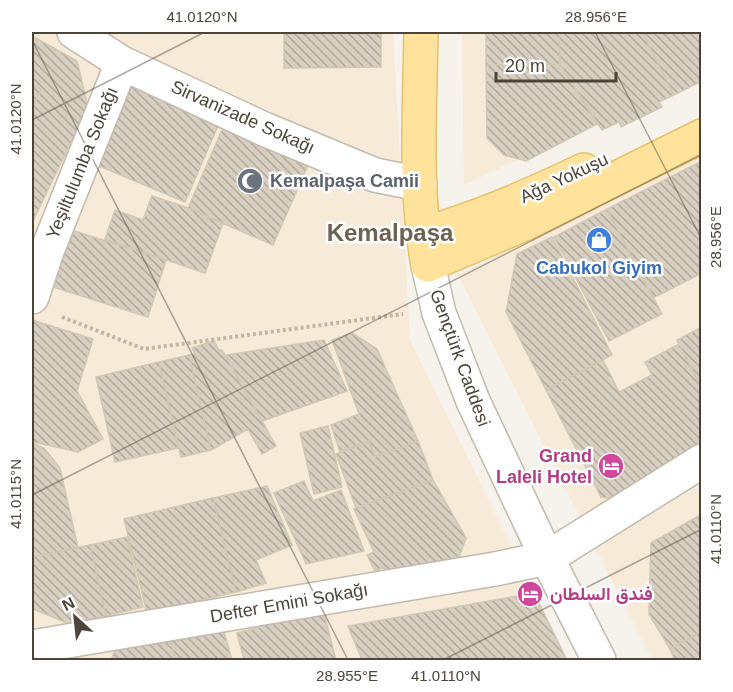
<svg xmlns="http://www.w3.org/2000/svg" width="733" height="692" viewBox="0 0 733 692" font-family="Arial,Vazirmatn,sans-serif">
<style>
.commercial{fill:#f7ead8}
.building{fill:url(#building-back-hatch);stroke:#d3c7b4;stroke-width:1.5}
.lines{fill:none;stroke-linecap:round;stroke-linejoin:round}
.minor-casing{stroke:#c2bbae;stroke-width:36}
.major-casing{stroke:#e6c16a;stroke-width:36}
.path{stroke:#c4b79f;stroke-width:4;stroke-dasharray:3 3;stroke-linecap:butt}
.minor{stroke:#fff;stroke-width:33}
.major{stroke:#ffe39c;stroke-width:33}
.ticks{fill:none;stroke:#4b4439;stroke-width:1.5;stroke-opacity:0.45}
.labels{text-anchor:middle;dominant-baseline:central;stroke-width:5;stroke-linejoin:round;paint-order:stroke}
.street-label{font-size:18px;fill:#4b4439;stroke:#fff}
.worship-label{font-size:18px;font-weight:bold;fill:#5b616d;stroke:#fff;text-anchor:start}
.shop-label{font-size:18px;font-weight:bold;fill:#366cbe;stroke:#fff}
.hotel-label{font-size:18px;font-weight:bold;fill:#b23c85;stroke:#fff;text-anchor:end}
.district-label{font-size:24px;font-weight:bold;fill:#6e6250;stroke:#fff}
.neatline{fill:none;stroke:#4b4439;stroke-width:2}
.ticks-label{font-size:15px;text-anchor:middle;fill:#4b4439}
</style>
<defs>
<pattern id="building-back-hatch" width="6" height="6" patternUnits="userSpaceOnUse" patternTransform="scale(1.5)"><rect width="6" height="6" fill="#d8cfc1"/><path d="M-1 5l2 2M0 0l6 6M5-1l2 2" fill="none" stroke="#b1aa9e"/></pattern>
</defs>
<rect width="100%" height="100%" fill="#f6f3ec"/>
<path class="commercial" d="M32,32H393L410,340L567,660H32Z
M462,32H701V72L464,185Z
M701,156V660H652L458,275Z"/>
<path class="building" d="M284,32H381V67L284,68Z
M486,32H559L560,64L486,65Z
M559,32H642L674,95L659,102L662,107L621,127L619,122L602,130L560,64Z
M642,32H702V81L674,95Z
M32,36L77,61L88,107L32,223V108L41,89L32,85Z
M560,64L597,124L526,161L504,155L487,138L486,65Z
M133,82L221,119L185,202L97,165Z
M32,85L41,89L32,108Z
M228,116L313,154L273,245L188,208Z
M702,161V273L653,298L607,209Z
M152,196L194,210L223,223L205,273L105,239L115,210L143,220Z
M607,209L662,314L609,341L554,237Z
M65,228L166,260L148,317L47,285Z
M552,237L612,355L546,390L506,312L517,254Z
M32,320L93,339L77,391L103,439L78,452L34,442L32,437Z
M702,327V388L677,340Z
M352,333L377,349L418,441L375,457L369,441L340,452L331,425L359,414L332,340Z
M324,340L347,391L262,421L226,355Z
M214,341L219,350H222L276,446L262,454L248,429L211,450L189,355L195,354L192,348Z
M679,344L702,388V457L628,501L601,497L546,390L603,360L619,392L652,375L645,362Z
M189,355L211,450L181,457L159,362Z
M159,362L178,448L115,462L96,377Z
M328,426L342,487L314,494L300,433Z
M418,441L433,480L356,508L336,454L369,442L375,457Z
M32,443L44,448L60,468L78,548L32,557Z
M433,480L466,538L459,557L387,574L384,567L375,571L367,555L374,552L354,509Z
M304,481L313,501L341,490L364,551L306,564L274,493Z
M267,486L292,545L256,560L266,583L236,592L213,498Z
M213,498L236,592L147,613L124,519Z
M702,514V631L670,649L649,614L651,543Z
M127,537L143,607L106,616L90,545Z
M90,545L106,616L67,623L33,609L32,557Z
M534,593L567,660H362L348,626Z
M323,610L336,660H244L237,633Z
M220,618L232,660H176L168,632Z
M702,631V660H675L670,649Z
M168,632L176,660H111L117,646Z"/>
<g class="lines">
<g class="minor-casing">
<path id="minor" d="M74,32L122,63L264,129L375,175L420,184
M428,265L439,313L473,401L547,558L599,660
M32,297L47,251L122,63
M32,647L495,569L547,558L702,461"/>
</g>
<g class="major-casing">
<path id="major" d="M421,32C420,109 414,188 428,265L524,224L702,136
M422,234C478,219 531,195 584,170"/>
</g>
<path class="path" d="M62,317L144,349L403,314"/>
<use href="#minor" class="minor"/>
<use href="#major" class="major"/>
</g>
<path class="ticks" d="M595,32L702,240M32,40L348,660M32,120L205,32M32,495L702,154M443,660L702,529"/>
<defs>
<g id="mosque-disc" transform="scale(1.35)"><circle r="9.5" fill="#6b7280" stroke="#fff"/><path d="M3.5-4.9A6 6 0 1 0 3.5 4.9A5 5 0 1 1 3.5-4.9Z" fill="#fff"/></g>
<g id="shop-disc" transform="scale(1.35)"><circle r="9.5" fill="#3f7fe0" stroke="#fff"/><path d="M-5-2.5h2.3a2.7 3.5 0 0 1 5.4 0H5L5.5 6h-11ZM-1.5-2.5h3a1.5 2.3 0 0 0-3 0Z" fill="#fff"/></g>
<g id="hotel-disc" transform="scale(1.35)"><circle r="9.5" fill="#d1479c" stroke="#fff"/><path d="M-6-4.5h1.5V1H6V5H4.5V3h-9V5H-6ZM-4 0a1.8 1.8 0 1 1 3.6 0ZM.5 0V-2.5h3Q6-2.5 6 0Z" fill="#fff"/></g>
</defs>
<g fill-rule="evenodd">
<use href="#mosque-disc" x="250" y="181"/>
<use href="#shop-disc" x="599" y="240"/>
<use href="#hotel-disc" x="611" y="466"/>
<use href="#hotel-disc" x="530" y="594"/>
</g>
<g class="labels">
<g class="street-label">
<text transform="translate(243 117) rotate(24)">Sirvanizade Sokağı</text>
<text transform="translate(82 163) rotate(-68)">Yeşiltulumba Sokağı</text>
<text transform="translate(564 178) rotate(-25)">Ağa Yokuşu</text>
<text transform="translate(460 358) rotate(70)">Gençtürk Caddesi</text>
<text transform="translate(289 603) rotate(-10)">Defter Emini Sokağı</text>
</g>
<g class="worship-label">
<text x="270" y="181">Kemalpaşa Camii</text>
</g>
<g class="shop-label">
<text x="599" y="268">Cabukol Giyim</text>
</g>
<g class="hotel-label">
<text x="592" y="456">Grand<tspan x="592" dy="21">Laleli Hotel</tspan></text>
<text x="550" y="594" text-anchor="start">فندق السلطان</text>
</g>
<g class="district-label">
<text x="390" y="232">Kemalpaşa</text>
</g>
</g>
<rect width="733" height="692" fill="none" stroke="#ffffff" stroke-width="66"/>
<g transform="translate(75 617) rotate(333)" stroke="#ffffff" stroke-width="4.5" paint-order="stroke">
<path d="M0-4.5L10 22L0 15L-10 22Z" fill="#4b4439"/>
<text y="-9" font-size="16" font-weight="bold" text-anchor="middle" fill="#4b4439">N</text>
</g>
<path d="M496 72v9h120v-9" fill="none" stroke="#4b4439" stroke-width="3"/>
<text x="505" y="72" font-size="18" fill="#4b4439" stroke="#ffffff" stroke-width="4.5" paint-order="stroke">20 m</text>
<rect x="33" y="33" width="667" height="626" class="neatline"/>
<g class="ticks-label">
<text x="202" y="22">41.0120°N</text>
<text x="596" y="22">28.956°E</text>
<text transform="translate(16 119) rotate(-90)" y="5">41.0120°N</text>
<text transform="translate(716 237) rotate(-90)" y="5">28.956°E</text>
<text transform="translate(16 494) rotate(-90)" y="5">41.0115°N</text>
<text transform="translate(716 529) rotate(-90)" y="5">41.0110°N</text>
<text x="347" y="681">28.955°E</text>
<text x="446" y="681">41.0110°N</text>
</g>
</svg>
